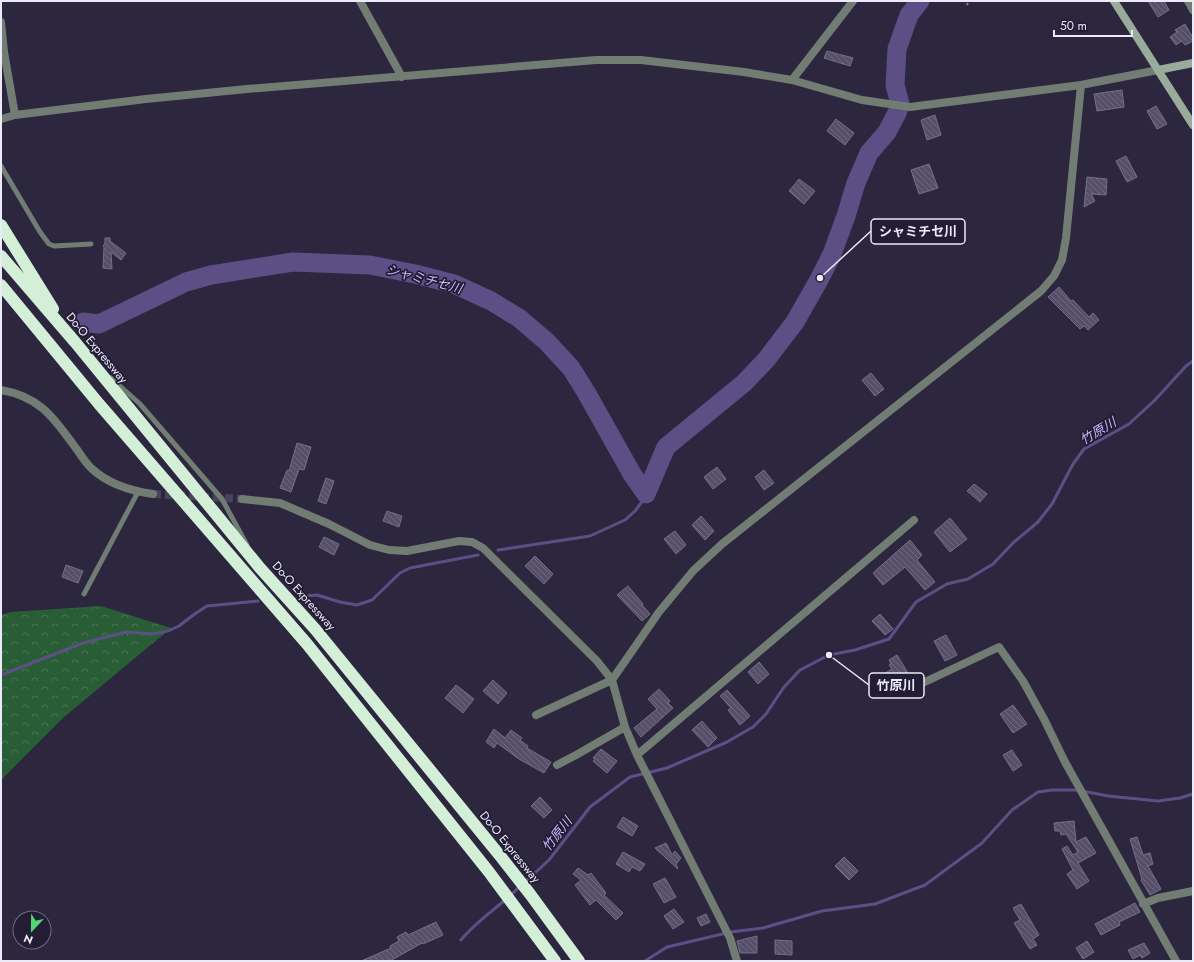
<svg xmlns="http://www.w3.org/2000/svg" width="1194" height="962" viewBox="0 0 1194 962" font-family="Jost,'Noto Sans JP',sans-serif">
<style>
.forest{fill:url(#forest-crowns)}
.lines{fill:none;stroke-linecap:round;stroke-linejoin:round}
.stream{stroke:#5d4f86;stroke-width:3}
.river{stroke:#5d4f86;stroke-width:19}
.building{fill:url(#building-back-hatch);stroke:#756f8b}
.street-tunnel{stroke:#49435a;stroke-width:8;stroke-dasharray:8 4;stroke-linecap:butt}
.path{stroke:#918ca0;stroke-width:2;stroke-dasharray:2 2;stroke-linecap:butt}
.lane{stroke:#717c73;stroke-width:5}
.street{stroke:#717c73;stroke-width:8}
.secondary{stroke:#99ab9b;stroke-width:8}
.highway{stroke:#d4efd7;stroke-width:12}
.labels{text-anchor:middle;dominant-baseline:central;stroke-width:3.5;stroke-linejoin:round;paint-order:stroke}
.street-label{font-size:12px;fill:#ece9f9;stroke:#221c34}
.water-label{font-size:13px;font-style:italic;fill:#cbbcff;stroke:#221c34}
.leader{fill:none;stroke:#ece9f9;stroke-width:1.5}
.callout-dot{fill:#ece9f9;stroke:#221c34;stroke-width:1.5}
.callout{fill:#221c34;stroke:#ece9f9;stroke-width:1.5}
.callout-label{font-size:13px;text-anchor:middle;font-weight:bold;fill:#ece9f9}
</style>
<defs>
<pattern id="forest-crowns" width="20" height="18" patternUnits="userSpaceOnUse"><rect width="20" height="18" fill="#295d35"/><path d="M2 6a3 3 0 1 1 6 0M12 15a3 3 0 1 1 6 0" fill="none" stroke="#487453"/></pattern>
<pattern id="building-back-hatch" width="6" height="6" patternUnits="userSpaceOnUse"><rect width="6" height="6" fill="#554f6a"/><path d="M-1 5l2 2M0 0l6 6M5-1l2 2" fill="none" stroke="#6e6880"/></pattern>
</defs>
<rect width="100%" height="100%" fill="#2c263e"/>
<path class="forest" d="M101,606L171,628L63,718L1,780V615L11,612Z"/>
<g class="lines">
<path class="stream" d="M498,550L590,536L625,520L635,511L644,499L646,494
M305,596L317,595L340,602L357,605L372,600L400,573L410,568L478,555
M1,675L83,643L126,632L152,634L168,631L179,626L196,613L207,606L258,601
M524,883L549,860L590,807L630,777L667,768L727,742L753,727L766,714L784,687L800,670L829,655L855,650L889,639L916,602L947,584L968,579L993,564L1014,542L1038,522L1052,504L1073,464L1084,449L1129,424L1155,400L1186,366L1193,361
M511,895L520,886
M461,940C473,925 490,913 505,900
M645,961L667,947L731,932L763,928L822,911L875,904L925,885L982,843L1012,810L1038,792L1052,790H1077L1108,796L1158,801L1180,798L1193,794"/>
<path class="river" d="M83,322L99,324L186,282L211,275L293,262L370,265L415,274L454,284L491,301L519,318L547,342L571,368L586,392L632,474L646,494
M646,494L666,447L744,383L766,360L795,322L820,278L832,254L846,216L856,183L869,153L887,132L897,113L900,104L895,85L897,49L909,15L920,1"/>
</g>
<path class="building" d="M1148,1H1164L1169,10L1158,17Z
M1185,24L1193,38V41L1185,45L1182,41L1176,45L1170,37L1177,32L1175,30Z
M827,51L853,58L850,66L824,58Z
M1122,90L1124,107L1097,111L1094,94Z
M1156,106L1167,124L1157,129L1147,111Z
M935,115L941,135L927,140L921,120Z
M836,119L854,133L845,145L827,131Z
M1126,156L1137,177L1127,182L1116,161Z
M929,164L938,188L919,194L911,170Z
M1087,177L1107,179L1106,195L1091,194L1095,201L1084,207Z
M799,179L815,191L804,204L789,191Z
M105,238H110V241L126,253L121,260L111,252L112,269L103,268L104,247L103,246L105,243Z
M1059,287L1071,301L1073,300L1089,317L1093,313L1099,320L1088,330L1084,326L1080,329L1048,297Z
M871,373L884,389L875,396L862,380Z
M297,443L311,447L304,470L299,469L291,492L280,488L287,470L289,471Z
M717,467L726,479L713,489L704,477Z
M764,470L774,483L764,490L755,477Z
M326,478L334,481L326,504L318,501Z
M974,484L987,494L980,502L967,491Z
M387,511L402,516L399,527L383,521Z
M701,516L714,531L705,540L692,525Z
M950,518L967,539L950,552L934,532Z
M675,531L686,545L676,554L664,539Z
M324,537L339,544L334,555L319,547Z
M910,540L922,555L917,560L935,582L925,590L905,567L883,585L873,573Z
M535,556L553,574L544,584L525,566Z
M66,565L83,571L78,583L62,577Z
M628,586L643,604L642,605L650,614L642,621L617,595Z
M880,614L893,629L885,635L872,621Z
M946,635L957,655L945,661L934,641Z
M897,655L908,673L890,684L884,674L892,669L889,665L891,664L889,660Z
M759,662L769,674L758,684L748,672Z
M493,680L507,693L498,704L483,691Z
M456,685L474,699L463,713L445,698Z
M659,689L670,701L668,703L673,708L641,737L634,728L657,709L648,699Z
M727,690L750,716L740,725L728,710L731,708L720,696Z
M1013,705L1027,724L1013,733L1000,714Z
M702,721L717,738L708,747L692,730Z
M494,729L505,738L511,730L522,738L520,740L528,746L527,748L551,762L544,773L519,759L497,743L494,748L486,742Z
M601,749L617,761L607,773L593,761L595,759L593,758Z
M1012,750L1022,765L1013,771L1003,755Z
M540,797L552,810L544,818L531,806Z
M623,817L638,826L632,836L617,827Z
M1074,821L1076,842L1086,837L1096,853L1078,863L1089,881L1077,889L1067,874L1073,870L1062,849L1067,846L1073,855L1078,852L1066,834L1061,835L1060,831H1055L1054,823Z
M1137,837L1143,855L1150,853L1153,864L1148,866L1161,889L1150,895L1141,880L1142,879L1130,839Z
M666,843L672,855L675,851L681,858L676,864L678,869L655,848Z
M623,852L645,864L640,871L632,867L629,872L616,864Z
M844,857L858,871L849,880L835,866Z
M578,868L588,875L591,873L606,893L604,895L623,913L616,920L596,900L590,905L575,885L581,880L573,874Z
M665,878L676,897L664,903L653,884Z
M1135,903L1140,912L1119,922L1120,925L1101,935L1095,924Z
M1021,904L1039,935L1033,939L1037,945L1030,949L1014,923L1020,920L1013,908Z
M674,909L684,922L673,929L664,916Z
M706,914L710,922L701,926L697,918Z
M436,922L443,935L423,944L422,943L390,961H361L391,948L390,946L399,941L397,937L406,932L408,935Z
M757,936V953H740L737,941Z
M775,940L792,941V955L775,954Z
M1087,941L1094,952L1083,959L1076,948Z
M1144,943L1150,953L1142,958L1140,955L1133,959L1128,950Z"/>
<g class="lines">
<path class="street-tunnel" d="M153,494L242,499"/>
<path class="path" d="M967,5L969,1"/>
<path class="lane" d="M1,166L40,232L49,244L54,246L91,244
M111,378L140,404L222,499L247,545
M84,594L138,492"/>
<path class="street" d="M360,1L402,77
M1188,1L1193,10
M1,22L4,52L15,115
M792,80L853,1
M1,119L15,115L146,99L247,89L596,60H641L744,72L792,80L862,100L910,107L1081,85L1158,70
M1,390C42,397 55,420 78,451C82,457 86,463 91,468C108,484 131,491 153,494
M242,499L280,503L329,524L370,545L389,550L407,551L459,541L472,542L483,548L597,661L612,680L625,727L637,755L730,938L737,961
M910,689L999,647L1023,681L1044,719L1065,762L1176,961
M536,715L612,680L659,612L693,571L722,544L1041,291L1054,276L1062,260L1066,238L1081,85
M637,755L914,520
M557,765L576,755L625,727
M1143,904L1158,898L1193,891"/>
<path class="secondary" d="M1114,1L1193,125
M1158,70L1193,63"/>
<path class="highway" d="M1,225L53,309
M1,256L75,342L260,568L315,629L501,857L530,894L579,961
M1,285L99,404L307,644L489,872L555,961"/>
</g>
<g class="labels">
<g class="street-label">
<text transform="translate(97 348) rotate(50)">Do-O Expressway</text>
<text transform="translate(304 596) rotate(48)">Do-O Expressway</text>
<text transform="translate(510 847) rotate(51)">Do-O Expressway</text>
</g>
<g class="water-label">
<text transform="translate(424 279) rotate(15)">シャミチセ川</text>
<text transform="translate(1098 431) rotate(-31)">竹原川</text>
<text transform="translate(557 834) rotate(-52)">竹原川</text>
</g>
</g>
<path class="leader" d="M820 278L871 231M829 655L869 685"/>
<g class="callout-dot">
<circle cx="820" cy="278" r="4"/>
<circle cx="829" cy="655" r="4"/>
</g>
<g class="callout">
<rect x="871" y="219" width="94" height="25" rx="4"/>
<rect x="869" y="673" width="55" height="25" rx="4"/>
</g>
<g class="callout-label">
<text x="918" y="236">シャミチセ川</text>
<text x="896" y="690">竹原川</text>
</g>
<rect width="1194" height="962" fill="none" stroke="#ece9f9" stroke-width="4"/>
<g transform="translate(32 930) rotate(202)"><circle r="19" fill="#221c34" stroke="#736e83"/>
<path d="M0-3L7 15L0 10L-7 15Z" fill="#51d674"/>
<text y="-6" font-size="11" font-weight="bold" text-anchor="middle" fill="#ece9f9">N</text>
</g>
<path d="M1054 30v6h78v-6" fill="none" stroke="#ece9f9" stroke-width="2"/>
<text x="1060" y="30" font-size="12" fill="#ece9f9" stroke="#221c34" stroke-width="3" paint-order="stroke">50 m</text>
</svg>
